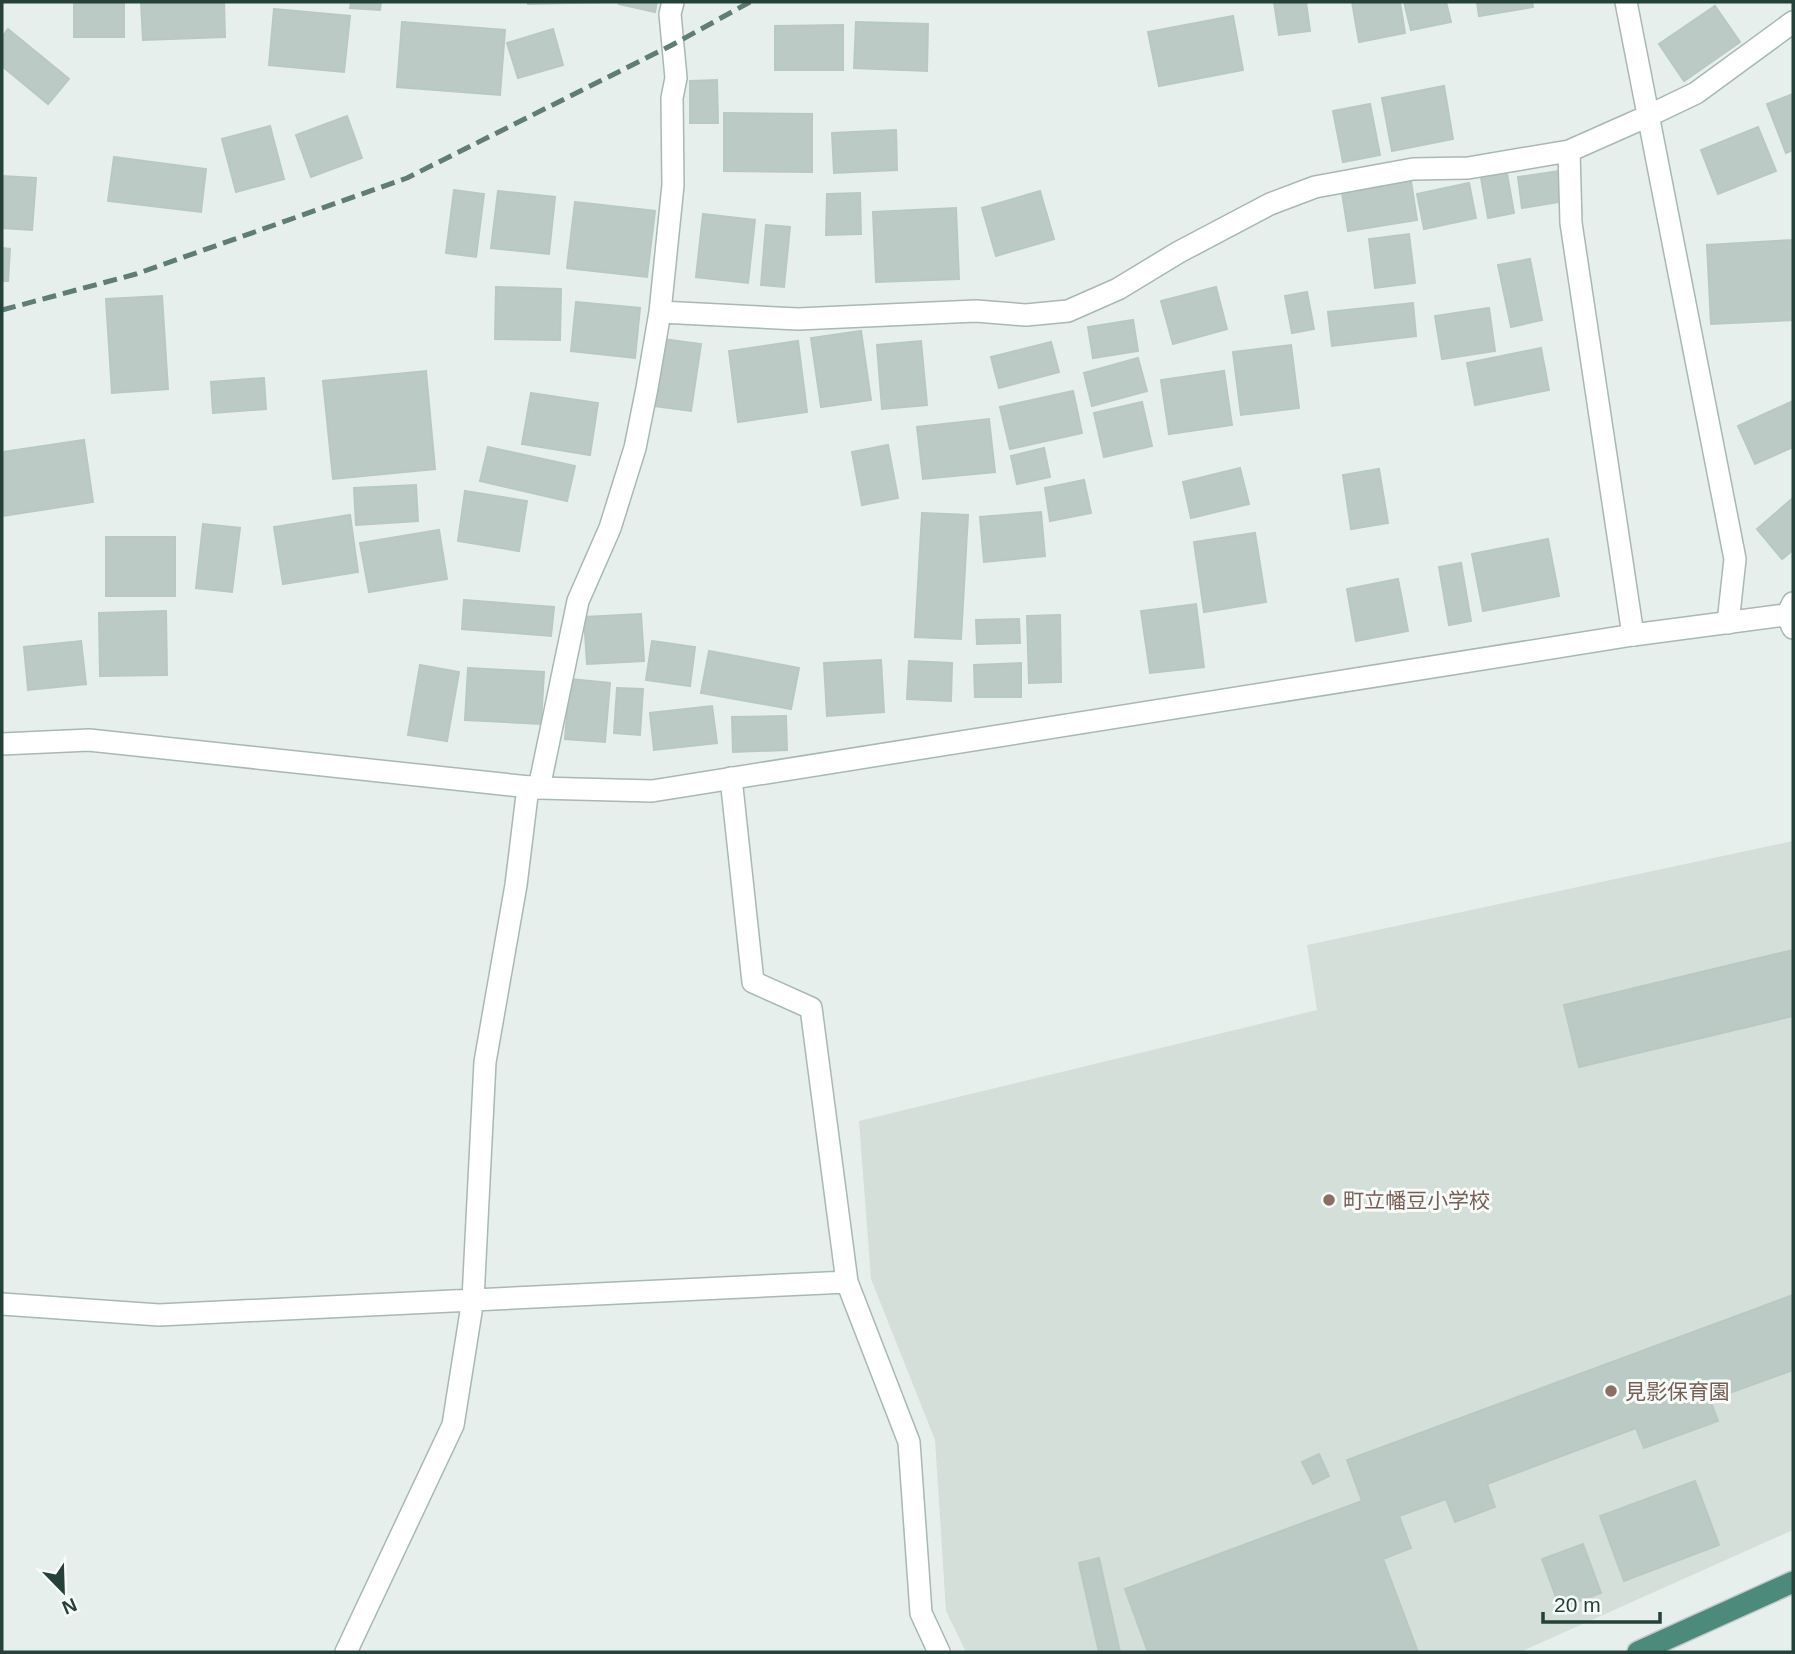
<svg xmlns="http://www.w3.org/2000/svg" width="1795" height="1654" viewBox="0 0 1795 1654" font-family="Arial,'Noto Sans JP',sans-serif">
<style>
.built{fill:#d4dfda}
.building{fill:#bbcac4;stroke:#b8c9c2;stroke-width:2}
.lines{fill:none;stroke-linecap:round;stroke-linejoin:round}
.minor-casing{stroke:#a8b8b2;stroke-width:24}
.tertiary-casing{stroke:#a8b8b2;stroke-width:24}
.trunk-casing{stroke:#c2cac8;stroke-width:24}
.minor{stroke:#fff;stroke-width:21}
.tertiary{stroke:#fff;stroke-width:21}
.trunk{stroke:#4c8a7c;stroke-width:21}
.rail{stroke:#5f7d75;stroke-width:5;stroke-dasharray:14 7;stroke-linecap:butt}
.education-dot{fill:#8d6e63;stroke:#f7fbf9;stroke-width:2.5}
.labels{text-anchor:middle;dominant-baseline:central;stroke-width:6;stroke-linejoin:round;paint-order:stroke}
.education-label{font-size:21px;fill:#785e54;stroke:#f7fbf9;text-anchor:start}
</style>
<rect width="100%" height="100%" fill="#e6efeb"/>
<path class="built" d="M1793,841V1530L1520,1652H966L946,1611L935,1440L871,1279L859,1121L1317,1010L1307,945Z"/>
<path class="building" d="M74,2H124V37H74Z
M141,2H224L225,37L143,40Z
M351,2H381L380,10L350,8Z
M528,2H613L528,4Z
M620,2H657L655,12L619,4Z
M1274,2H1306L1310,31L1279,35Z
M1352,2H1400L1405,33L1359,42Z
M1404,2H1446L1451,22L1411,30Z
M1477,2H1532L1533,7L1479,16Z
M1715,6L1740,42L1684,81L1659,44Z
M274,9L350,16L344,72L269,65Z
M1233,16L1243,70L1159,86L1148,32Z
M402,22L505,30L500,95L397,87Z
M856,22L928,24L927,71L854,68Z
M843,25V70H775V26Z
M8,29L69,79L48,104L2,66V37Z
M553,29L563,65L518,78L507,43Z
M717,80L718,123H690V81Z
M1444,86L1453,139L1392,151L1382,98Z
M1793,94V150L1786,153L1767,104Z
M1370,104L1380,155L1343,162L1333,111Z
M724,113L812,114V172L724,171Z
M347,116L362,158L311,177L296,135Z
M270,126L284,179L236,192L222,139Z
M1758,127L1776,171L1718,194L1701,150Z
M896,130L897,170L834,173L832,133Z
M114,157L206,169L201,212L108,201Z
M1506,168L1514,213L1488,218L1480,172Z
M1560,171L1565,201L1522,208L1518,177Z
M1410,175L1417,220L1348,231L1341,186Z
M2,176L36,178L32,230L2,228Z
M1469,183L1476,218L1424,229L1417,194Z
M454,190L484,194L476,257L446,253Z
M498,191L555,197L549,254L491,248Z
M1040,191L1054,239L996,256L982,208Z
M860,193L861,234L826,235L827,194Z
M575,202L655,211L647,277L567,268Z
M956,208L959,279L876,282L873,212Z
M703,214L755,220L748,283L696,277Z
M766,225L790,227L784,287L761,285Z
M1409,234L1415,283L1375,288L1369,239Z
M1793,240V320L1711,324L1707,245Z
M2,248L10,249L8,281H2Z
M1530,259L1542,320L1511,327L1498,265Z
M496,287L561,289L560,340L495,339Z
M1216,287L1227,329L1173,344L1161,301Z
M1307,292L1314,329L1292,333L1285,296Z
M162,296L168,389L112,393L106,299Z
M576,302L640,308L635,358L571,351Z
M1413,303L1416,336L1332,346L1328,312Z
M1489,308L1495,351L1442,359L1435,316Z
M1133,320L1138,351L1093,358L1088,327Z
M861,331L871,400L821,407L811,338Z
M663,339L701,344L691,411L653,406Z
M798,341L807,412L738,422L729,351Z
M921,341L927,405L882,409L877,345Z
M1051,342L1059,372L999,388L991,357Z
M1291,345L1299,408L1241,415L1233,352Z
M1541,348L1549,390L1475,405L1467,363Z
M1138,358L1147,391L1092,406L1084,373Z
M426,371L435,469L333,479L323,381Z
M1224,371L1232,425L1169,434L1161,380Z
M264,378L266,409L213,413L211,382Z
M1073,391L1082,433L1010,449L1000,407Z
M531,393L598,403L590,455L522,444Z
M1793,401V447L1755,464L1738,426Z
M1142,402L1152,446L1104,457L1094,413Z
M989,419L995,472L923,479L917,427Z
M84,440L93,502L2,516V452Z
M888,445L898,498L862,505L852,452Z
M488,447L575,466L567,501L480,481Z
M1044,448L1050,477L1017,484L1011,456Z
M1240,468L1249,504L1191,518L1183,482Z
M1379,469L1388,523L1351,529L1343,475Z
M1084,480L1091,513L1050,521L1045,488Z
M416,485L418,521L356,525L354,488Z
M465,491L527,501L519,551L458,541Z
M1793,498V550L1782,559L1757,529Z
M1041,512L1045,556L984,562L980,517Z
M922,513L968,515L961,639L915,637Z
M350,515L358,572L283,584L274,527Z
M203,524L240,528L232,592L196,588Z
M439,530L447,579L369,592L360,543Z
M1255,533L1266,602L1204,612L1194,542Z
M106,537H175V596H106Z
M1548,539L1559,596L1483,611L1472,554Z
M1461,563L1471,621L1449,625L1439,567Z
M1398,579L1408,631L1356,641L1347,589Z
M464,600L554,607L551,636L462,629Z
M1196,604L1204,667L1150,673L1141,611Z
M166,611L167,675L100,676L99,613Z
M641,614L644,661L587,664L584,617Z
M1060,615L1061,682L1029,683L1027,616Z
M1019,619L1020,643L977,644L976,620Z
M81,641L86,684L28,690L24,647Z
M652,641L695,647L690,686L646,680Z
M709,651L799,668L791,709L701,693Z
M881,660L884,712L827,716L824,663Z
M909,661L952,663L951,701L907,699Z
M1021,663V697H975L974,665Z
M420,665L459,672L447,741L408,735Z
M468,668L544,672L541,724L465,720Z
M570,679L610,683L605,742L565,739Z
M617,688L643,689L640,735L614,733Z
M712,706L717,743L654,750L650,713Z
M786,716L787,750L733,752L732,717Z
M1793,950V1016L1579,1067L1564,1005Z
M1793,1295V1370L1710,1400L1718,1421L1644,1448L1636,1428L1487,1484L1495,1507L1455,1522L1446,1499L1399,1516L1411,1548L1383,1559L1418,1652H1148L1125,1589L1362,1501L1347,1460Z
M1319,1454L1329,1476L1313,1484L1302,1462Z
M1695,1481L1719,1545L1624,1581L1600,1516Z
M1583,1544L1601,1593L1560,1608L1542,1559Z
M1099,1558L1120,1652H1099L1079,1563Z"/>
<g class="lines">
<g class="minor-casing">
<path id="minor" d="M1626,2L1735,559L1728,623
M1569,151L1571,223L1633,635
M660,312L798,319L976,311L1026,315L1068,311L1118,289L1179,252L1270,204L1315,187L1413,169L1468,168L1569,151L1648,116L1696,93L1793,22
M1793,603L1787,615L1793,628
M731,778L753,982L811,1008L847,1282L909,1442L921,1613L939,1652
M539,788L578,601L610,528L635,448L647,388L660,312L673,185L672,98L676,78L670,14L673,2
M2,1304L159,1315L847,1282
M346,1652L453,1425L473,1299L485,1062L516,885L528,787"/>
</g>
<g class="tertiary-casing">
<path id="tertiary" d="M2,744L89,740L539,788L652,791L1633,635L1793,614"/>
</g>
<g class="trunk-casing">
<path id="trunk" d="M1638,1652L1793,1582"/>
</g>
<use href="#minor" class="minor"/>
<use href="#tertiary" class="tertiary"/>
<use href="#trunk" class="trunk"/>
<path class="rail" d="M2,310L136,274L407,178L672,45L750,2"/>
</g>
<g class="education-dot">
<circle cx="1329" cy="1200" r="7"/>
<circle cx="1611" cy="1391" r="7"/>
</g>
<g class="labels">
<g class="education-label">
<text x="1343" y="1200">町立幡豆小学校</text>
<text x="1625" y="1391">見影保育園</text>
</g>
</g>
<rect width="1795" height="1654" fill="none" stroke="#24423a" stroke-width="7"/>
<g transform="translate(63 1591) rotate(157)" stroke="#f7fbf9" stroke-width="5" paint-order="stroke">
<path d="M0-5L12 26L0 18L-12 26Z" fill="#24423a"/>
<text y="-10" font-size="19" font-weight="bold" text-anchor="middle" fill="#24423a">N</text>
</g>
<path d="M1543 1612v10h117v-10" fill="none" stroke="#24423a" stroke-width="3.5"/>
<text x="1554" y="1612" font-size="21" fill="#24423a" stroke="#f7fbf9" stroke-width="5" paint-order="stroke">20 m</text>
</svg>
